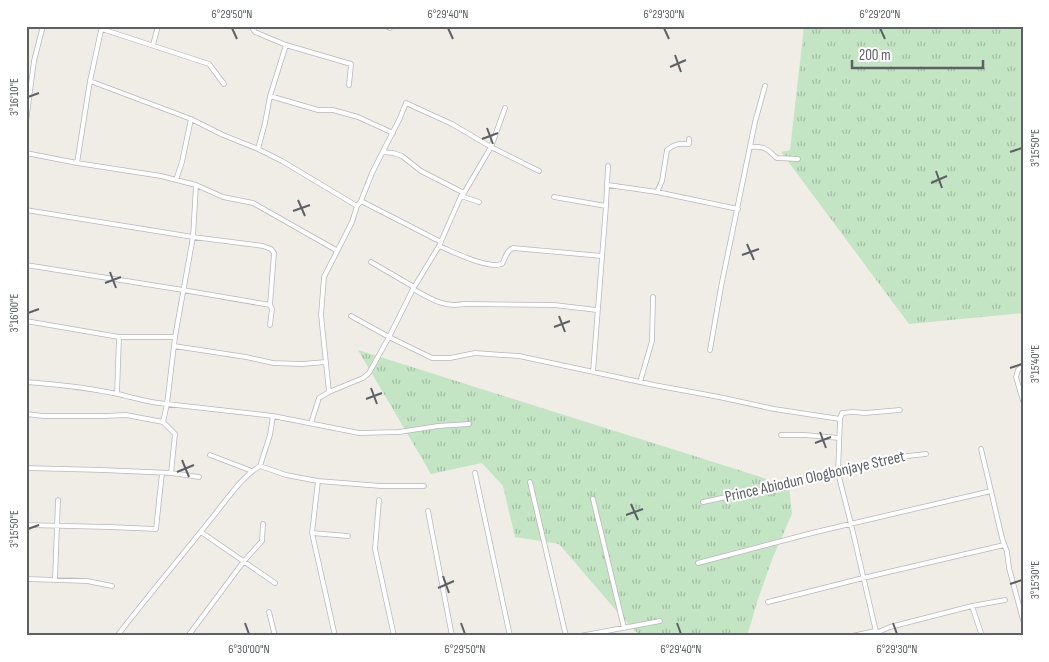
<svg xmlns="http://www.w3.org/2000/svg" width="1049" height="662" viewBox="0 0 1049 662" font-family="'Sofia Sans Condensed',sans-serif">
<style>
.grass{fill:url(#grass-tufts)}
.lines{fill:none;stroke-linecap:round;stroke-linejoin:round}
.street-casing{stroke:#b6b8bc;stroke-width:5.5}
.street{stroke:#fff;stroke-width:4}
.ticks{fill:none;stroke:#5d6165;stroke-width:2}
.labels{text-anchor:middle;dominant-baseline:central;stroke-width:4;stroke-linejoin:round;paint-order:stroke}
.street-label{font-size:16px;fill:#5d6165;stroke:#fff}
.neatline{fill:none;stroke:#5d6165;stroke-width:2}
.ticks-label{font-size:12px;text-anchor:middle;fill:#5d6165}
</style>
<defs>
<pattern id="grass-tufts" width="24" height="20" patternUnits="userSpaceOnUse" patternTransform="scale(1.25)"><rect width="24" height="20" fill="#c3e5c4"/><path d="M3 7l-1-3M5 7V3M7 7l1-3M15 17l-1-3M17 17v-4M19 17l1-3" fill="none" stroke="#a2bda3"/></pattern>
</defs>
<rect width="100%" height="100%" fill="#efede5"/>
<path class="grass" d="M804,26H1023V313L909,324L781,152L790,150Z
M358,350L789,486L792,514L773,557L758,599L747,636H640L620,615L559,544L515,537L503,486L482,463L431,474Z"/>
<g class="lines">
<g class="street-casing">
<path id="street" d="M251,26L255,32L286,45
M386,26L390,28
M102,29L209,64L224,84
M153,45L158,26
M90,81L191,119L223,135L258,149L282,161L357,206
M270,96L318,110H333L358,117L393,133
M26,122L34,61L43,26
M750,147C766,146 766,149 777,158L798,159
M258,149L265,123L270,96L286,45L351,64L349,85
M383,152L393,153L402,156L421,171L464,193
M26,153L77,163L161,176L196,185L193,237L175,337L167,404L273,416L359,433L399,432L438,426L469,424
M77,163L90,81L102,26
M176,180L182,162L191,119
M196,185L223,197L253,203L336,250
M608,185L657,192L738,209
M657,192L662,181L667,150C674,144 680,143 689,144V139
M461,196L464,193L491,147L539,171
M554,197L606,206L593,372
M361,201L441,242
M606,206L608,166
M26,210L193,237L263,246L271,249L274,253L270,305L183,290L26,265
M439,246C454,252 487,269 502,264C506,257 506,251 513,248L602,256
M371,262L414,287
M413,289C430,298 443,308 463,304L554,305L597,310
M270,305L272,309L270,325
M351,316L389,337L432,358H450L475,353L519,356L654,385L719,397L774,409L840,419
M26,321L119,337H175
M174,346L246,357L273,363L302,364L326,362
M710,350L721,287L755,122L765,86
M1023,366L1018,370L1016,377L1023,401
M26,382C57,384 88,388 118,394C135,398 150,403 167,404L163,422L175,434L171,473L102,470L26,468
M640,382L652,341L653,297
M329,392L321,315L324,277L352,222L357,206L361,201L372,173L400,118L406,103L452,124L491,147L505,108
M117,394L119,337
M26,414L43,416H104L126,415L163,422
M311,423L319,398L329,392L363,378L369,373L389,337L413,289L439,246L461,196L479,202
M781,435H805L839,438
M981,449L991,491
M210,455L252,471
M260,466L286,475L318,481L381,486H424
M171,473L199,477
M475,473L510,636
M318,481L312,533L348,536
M530,482L566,636
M593,499L624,628
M379,500L375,549L394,636
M703,502L838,473L846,472L898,457L926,454
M428,511L452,636
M26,525L109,527L156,529L162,473
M201,532L275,583
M312,533L335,636
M698,563L816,532L991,491L1002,538L1007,552L1009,568L1023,620
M26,579L87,581L112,586
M55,579L58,500
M768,602L863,578L1004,545
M972,606L982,636
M269,612L275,636
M876,633L890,627L972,606L1005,600
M117,636C148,596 180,558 211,519C226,501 240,478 260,466L270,435L273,416
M188,636L244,561L262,541L263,524
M580,636L660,621
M852,636L875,631
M877,636L851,524L838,473L840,419L842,413L853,412L865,413L900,410"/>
</g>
<use href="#street" class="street"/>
</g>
<path class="ticks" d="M232,28L237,39M448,28L453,39M664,28L669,39M880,28L885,39M675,55L681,72M670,67L686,60M28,97L39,93M487,128L493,144M482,139L498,133M1010,152L1022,148M936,171L942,188M931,183L947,176M298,200L305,216M293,211L310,205M747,244L754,260M742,255L759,249M110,272L116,288M105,283L121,277M28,313L39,309M559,316L565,332M554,327L570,321M1010,368L1022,364M371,388L377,404M366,399L382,393M820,432L826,448M815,443L831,437M182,460L189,477M177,472L194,465M631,504L638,520M626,515L643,509M28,529L39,525M443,576L449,593M1010,584L1022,580M438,588L454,581M245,623L249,634M461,623L465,634M677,623L681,634M893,623L897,634"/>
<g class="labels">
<g class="street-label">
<text transform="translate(815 477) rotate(-13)">Prince Abiodun Ologbonjaye Street</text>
</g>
</g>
<rect width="1049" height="662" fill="none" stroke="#ffffff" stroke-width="55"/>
<path d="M852 60v8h131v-8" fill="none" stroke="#5d6165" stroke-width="2.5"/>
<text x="859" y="60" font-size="15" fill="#5d6165" stroke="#ffffff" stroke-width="4" paint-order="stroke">200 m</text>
<rect x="28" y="28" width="994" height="606" class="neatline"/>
<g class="ticks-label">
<text x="232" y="18">6°29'50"N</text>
<text x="448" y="18">6°29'40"N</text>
<text x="664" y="18">6°29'30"N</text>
<text x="880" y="18">6°29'20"N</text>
<text transform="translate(14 97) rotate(-90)" y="4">3°16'10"E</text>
<text transform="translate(1035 148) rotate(-90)" y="4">3°15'50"E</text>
<text transform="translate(14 313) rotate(-90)" y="4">3°16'00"E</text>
<text transform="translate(1035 364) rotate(-90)" y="4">3°15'40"E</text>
<text transform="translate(14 529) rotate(-90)" y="4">3°15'50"E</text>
<text transform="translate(1035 580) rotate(-90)" y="4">3°15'30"E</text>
<text x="249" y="653">6°30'00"N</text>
<text x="465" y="653">6°29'50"N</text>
<text x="681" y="653">6°29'40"N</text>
<text x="897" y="653">6°29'30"N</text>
</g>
</svg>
